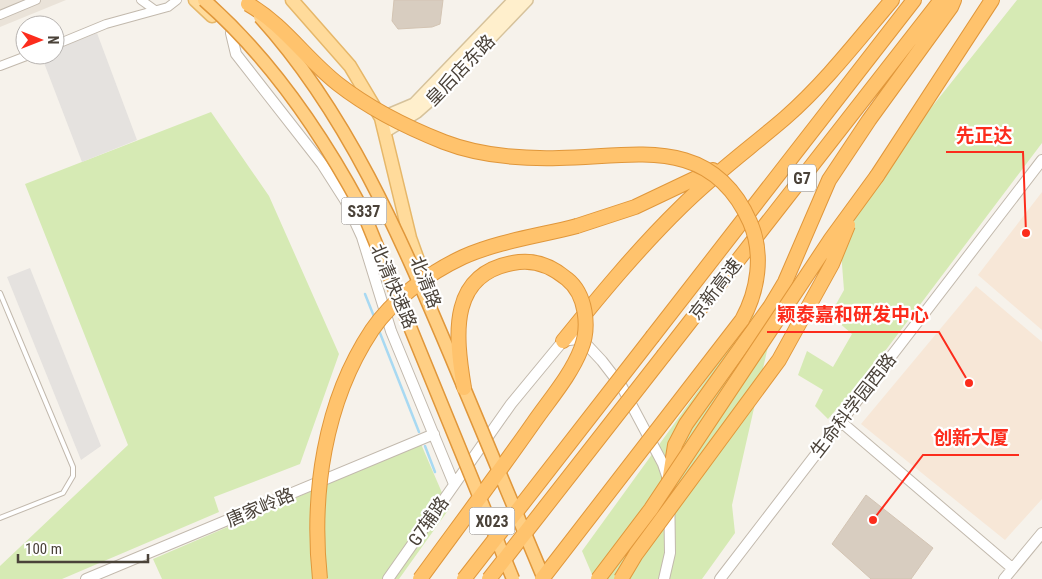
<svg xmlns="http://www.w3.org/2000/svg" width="1042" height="579" viewBox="0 0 1042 579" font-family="'Roboto Condensed','Noto Sans SC',sans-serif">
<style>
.residential{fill:#eae3d9}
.commercial{fill:#f7e7d7}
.green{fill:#d6eab4}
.parking{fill:#e5e2df}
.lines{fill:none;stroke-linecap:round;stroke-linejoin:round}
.stream{stroke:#a8d9f2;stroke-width:2.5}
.building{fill:#d8cdc0;stroke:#d3c4b3}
.service-casing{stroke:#c2b9ad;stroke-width:6}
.minor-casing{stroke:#c2b9ad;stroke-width:10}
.tertiary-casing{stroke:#c2b9ad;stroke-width:12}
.secondary-casing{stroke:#d6c29b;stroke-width:14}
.primary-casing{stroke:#e6b769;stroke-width:15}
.motorway-casing{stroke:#e0973b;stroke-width:16}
.service{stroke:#fff;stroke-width:4}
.minor{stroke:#fff;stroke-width:8}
.tertiary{stroke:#fff;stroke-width:10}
.secondary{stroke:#ffefcc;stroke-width:11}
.primary{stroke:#ffdb9b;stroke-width:12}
.motorway{stroke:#ffc36d;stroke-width:14}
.trunk-bridge-casing{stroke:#e0973b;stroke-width:15;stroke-linecap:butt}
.motorway-bridge-casing{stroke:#e0973b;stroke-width:16;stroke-linecap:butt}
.trunk-bridge{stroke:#ffcf84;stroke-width:12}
.motorway-bridge{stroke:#ffc36d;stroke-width:14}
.labels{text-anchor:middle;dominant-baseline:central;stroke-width:4.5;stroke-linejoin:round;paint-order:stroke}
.shield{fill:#fff;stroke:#807b74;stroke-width:1}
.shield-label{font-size:16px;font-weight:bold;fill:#4a4239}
.street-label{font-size:18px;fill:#4a4239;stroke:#fff}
.leader{fill:none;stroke:#fc2c1c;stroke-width:2}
.callout-dot{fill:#fc2c1c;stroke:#fff;stroke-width:2}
.callout-label{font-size:19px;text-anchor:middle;font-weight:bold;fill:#fc2c1c;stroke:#fff;stroke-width:4.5;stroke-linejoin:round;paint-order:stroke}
</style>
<rect width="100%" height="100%" fill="#f6f2eb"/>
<path class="residential" d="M0,0H66L0,27Z"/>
<path class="commercial" d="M1042,192V330L978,275Z
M976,286L1042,342V499L1005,540L861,424Z"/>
<path class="green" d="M1017,0H1042V143L873,367L828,419L815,406L823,390L798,375L807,351L833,367L852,334L830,315L844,290L840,239L919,123Z
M211,112L269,196L339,354L300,464L214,497L219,512L62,579H0V566L128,445L25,184Z
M753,315L772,329L732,505L735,533L702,579H594L582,551Z
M421,444L449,509L399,579H162L153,559Z"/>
<path class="parking" d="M97,33L137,140L82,162L41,55H55V49Z
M30,268L101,446L81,460L7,277Z"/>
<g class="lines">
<path class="stream" d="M365,294L375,319
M378,328L419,432
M425,446L435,472"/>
</g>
<path class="building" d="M394,0H443L440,24L432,27L398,29L392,21Z
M866,495L933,548L911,579H871L832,544Z"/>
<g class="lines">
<g class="service-casing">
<path id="service" d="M0,293L73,467V476L63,493L0,518"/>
</g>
<g class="minor-casing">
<path id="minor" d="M141,0L155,10
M0,15L36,0
M55,45L106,24L168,7L177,0
M0,66L29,55"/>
</g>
<g class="tertiary-casing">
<path id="tertiary" d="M231,33L236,54L322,164L345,200L362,237L391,331L454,484
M840,421L1012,568
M86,579L434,434
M388,579L511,404L563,341L576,339L588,346L602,361L622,387L663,464L669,482L670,553L664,579
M720,579L1042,160
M1004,579L1042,533"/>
</g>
<g class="secondary-casing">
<path id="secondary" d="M383,117L414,104L514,0
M386,131L417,112L434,97L527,0"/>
</g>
<g class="primary-casing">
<path id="primary" d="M195,0L212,16
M292,0L350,66L381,118L410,238L428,288"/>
</g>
<g class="motorway-casing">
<path id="motorway" d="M877,176L992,0
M577,226L635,207L713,170
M653,336L914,0
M563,341C601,294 638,249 681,207C714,174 750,148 785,118C825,83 858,40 892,0
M664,355L941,0
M669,482L675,445L686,424L770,307L785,282L829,180L869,120L951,7L954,0"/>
</g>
<use href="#service" class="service"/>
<use href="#minor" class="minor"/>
<use href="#tertiary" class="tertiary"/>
<use href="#secondary" class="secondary"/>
<use href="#primary" class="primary"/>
<use href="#motorway" class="motorway"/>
<g class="trunk-bridge-casing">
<path id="trunk-bridge" d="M204,0C269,57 320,131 361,207L513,579
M260,17C347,113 399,234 449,352C481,428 512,503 544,579"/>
</g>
<g class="motorway-bridge-casing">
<path id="motorway-bridge" d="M248,4C284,25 306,59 338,84C370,109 406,127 444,142C480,156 521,159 559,158C635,157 711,134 750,222C764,254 758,291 742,320L542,579
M320,579C311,495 324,402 372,330C393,299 429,273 463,257C499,241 539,236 577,226
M420,579C458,527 497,475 534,422C550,399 571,375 581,349C590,327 586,294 567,279C554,268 537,260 519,262C448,271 455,334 464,388
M464,579L653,336
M489,579L664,355
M598,579L651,509L831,239L877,176
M621,579L636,554L779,360L832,264L848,225"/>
</g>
<use href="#trunk-bridge" class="trunk-bridge"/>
<use href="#motorway-bridge" class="motorway-bridge"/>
</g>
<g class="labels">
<g class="shield">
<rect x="788" y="164.5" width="28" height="27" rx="4"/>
<rect x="341.5" y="197.5" width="45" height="27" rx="4"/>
<rect x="469.5" y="507.5" width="45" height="27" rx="4"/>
</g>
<g class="shield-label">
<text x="802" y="178">G7</text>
<text x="364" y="211">S337</text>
<text x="492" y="521">X023</text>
</g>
<g class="street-label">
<text transform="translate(460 70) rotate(-46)">皇后店东路</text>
<text transform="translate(426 282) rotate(69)">北清路</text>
<text transform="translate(394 286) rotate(67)">北清快速路</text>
<text transform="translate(715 289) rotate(-52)">京新高速</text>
<text transform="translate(853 405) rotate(-52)">生命科学园西路</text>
<text transform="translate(260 507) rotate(-23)">唐家岭路</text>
<text transform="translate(428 521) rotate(-55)">G7辅路</text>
</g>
</g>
<path class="leader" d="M1026 233L1023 152H946M969 383L939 332H767M873 520L923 455H1019"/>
<g class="callout-dot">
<circle cx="1026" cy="233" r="5"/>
<circle cx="969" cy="383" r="5"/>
<circle cx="873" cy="520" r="5"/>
</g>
<g class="callout-label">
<text x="984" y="142">先正达</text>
<text x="853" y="321">颖泰嘉和研发中心</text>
<text x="971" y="444">创新大厦</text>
</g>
<g transform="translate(40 40) rotate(90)"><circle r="24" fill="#ffffff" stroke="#b7b3b0"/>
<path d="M0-4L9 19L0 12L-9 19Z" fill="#fc2c1c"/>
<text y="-8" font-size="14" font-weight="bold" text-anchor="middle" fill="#4a4239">N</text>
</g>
<path d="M18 554v8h130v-8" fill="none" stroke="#4a4239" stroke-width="2.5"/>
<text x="25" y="554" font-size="15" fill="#4a4239" stroke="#ffffff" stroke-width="4" paint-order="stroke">100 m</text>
</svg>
